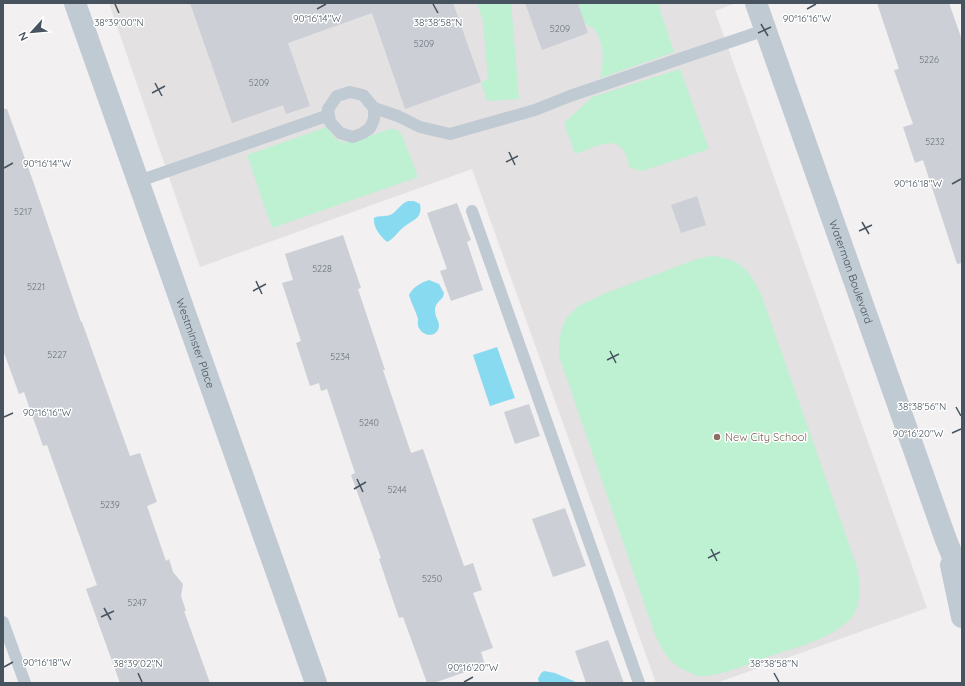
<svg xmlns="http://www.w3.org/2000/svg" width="965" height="686" viewBox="0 0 965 686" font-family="Quicksand,sans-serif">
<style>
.education{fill:#e3e1e2}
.green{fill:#bdf1d2}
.water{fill:#88daf0}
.building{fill:#cccfd5}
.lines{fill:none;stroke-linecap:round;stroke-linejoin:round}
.service{stroke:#c0cad2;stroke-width:12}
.minor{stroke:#c0cad2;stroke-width:22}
.ticks{fill:none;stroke:#47535e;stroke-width:1.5}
.education-dot{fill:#8d6e63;stroke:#fff;stroke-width:1.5}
.labels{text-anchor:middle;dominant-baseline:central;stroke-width:3;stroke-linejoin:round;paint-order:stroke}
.number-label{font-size:9px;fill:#68727c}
.street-label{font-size:11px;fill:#47535e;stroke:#fff}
.education-label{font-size:11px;fill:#785e54;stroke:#fff;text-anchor:start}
.ticks-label{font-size:10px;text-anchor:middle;fill:#47535e;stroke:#fff;stroke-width:3;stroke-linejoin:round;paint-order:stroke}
</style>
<rect width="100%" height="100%" fill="#f2f0f0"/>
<path class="education" d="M109,3H736L715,11L927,608L716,683H656L472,169L200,267Z"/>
<path class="green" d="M477,3H511L519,99L487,101L481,82L488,80L483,21Z
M578,3H658L674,52L600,78C604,62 605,43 594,29C591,26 586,25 584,21C581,16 580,9 578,3Z
M680,69L709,149L642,171L630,168C628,162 627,155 623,150C621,147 616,144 612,143C605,142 583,151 575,154L564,123L592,97Z
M327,127C332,136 336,141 346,143L347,140L362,139L390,129H396L402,135L418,177L272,228L247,155Z
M711,256C740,258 749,270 761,294L857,567C860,583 862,602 852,617C846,624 838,629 830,634C813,643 792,649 773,655C756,661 715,679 697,676C695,675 691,673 689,672C669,665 662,650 654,632L559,356V344L561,330L567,317L578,306L606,293L697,259Z"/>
<path class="water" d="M408,201H414L420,204C423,218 413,220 405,226C398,231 394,239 387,242C380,236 373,227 374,218C379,215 385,217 390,215C397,212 400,204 408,201Z
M429,280L439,284L444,293L443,297C435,305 433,308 437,319C438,320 439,324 439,325C439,337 424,338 419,328C417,325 418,322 418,319C416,311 411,303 409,295C413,287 420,283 429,280Z
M497,347L515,398L490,406L473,355Z
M544,671L555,673L578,683H539L538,679L541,673Z"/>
<path class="building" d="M190,3H453L481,82L405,109L372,13L288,43L310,106L286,114L283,105L232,123Z
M525,3H578L588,33L542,50Z
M877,3H949L962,40V263L957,264L923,160L915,163L903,127L913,124L894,70L899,69Z
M3,109H7L33,181L81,322H82L130,456L140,453L157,502L147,506L166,561L169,559L173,572L183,584L181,596L186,611H184L210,683H120L86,589L97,585L47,445L43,446L24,392L19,394L3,350Z
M697,196L706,225L681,233L671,205Z
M457,203L471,240L467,242L483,290L451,301L440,271L447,269L427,213Z
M343,235L361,288L358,289L385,370H383L411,453L423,449L464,566L473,563L482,590L473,593L493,648L481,652L485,665L434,683H427L403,617L399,618L379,559L381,558L351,475L355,473L327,389L321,391L319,383L310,386L296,343L301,341L282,283L293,280L285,254Z
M529,404L540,436L515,444L504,412Z
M565,508L586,566L553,577L532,519Z
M608,640L624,683H586L575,651Z"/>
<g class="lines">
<path class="service" d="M374,108V119L370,128L363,133L353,137L340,133L330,122L328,109L337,96L350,92L363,95L374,108L398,116L420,127L450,134L535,110L570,96L765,30
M139,181L329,115
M472,211L639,683
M3,622L25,683"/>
<g class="minor">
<path id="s1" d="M75,3L316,683"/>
<path id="s2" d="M756,3L946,540L962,579"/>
<path d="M951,565L962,617"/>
</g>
</g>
<path class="ticks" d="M115,4L119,13M433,4L438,13M317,9L326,4M807,9L816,4M761,24L768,36M758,33L771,27M155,83L162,96M152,93L165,86M509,152L515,165M506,162L518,156M4,168L13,163M952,184L961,179M862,222L869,234M859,231L872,225M256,281L262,294M253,291L266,284M610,351L616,363M607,360L619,354M956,407L961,416M4,417L13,413M952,433L961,429M357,479L363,492M354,489L366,482M711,549L717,561M708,558L720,552M104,608L111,620M101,617L114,611M4,667L13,662M138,673L142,682M774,673L779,682M464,682L473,677"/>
<circle class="education-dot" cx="717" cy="437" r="4"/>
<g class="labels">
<g class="number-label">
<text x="560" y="28">5209</text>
<text x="424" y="43">5209</text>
<text x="929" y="59">5226</text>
<text x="259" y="82">5209</text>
<text x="935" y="141">5232</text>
<text x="23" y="211">5217</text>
<text x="322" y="268">5228</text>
<text x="36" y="286">5221</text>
<text x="57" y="354">5227</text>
<text x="340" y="356">5234</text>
<text x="369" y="422">5240</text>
<text x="397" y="489">5244</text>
<text x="110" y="504">5239</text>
<text x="432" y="578">5250</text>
<text x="137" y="602">5247</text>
</g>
<g class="street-label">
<text stroke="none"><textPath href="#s2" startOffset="285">Waterman Boulevard</textPath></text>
<text stroke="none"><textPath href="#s1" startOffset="361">Westminster Place</textPath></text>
</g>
<g class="education-label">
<text x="725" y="437">New City School</text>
</g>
</g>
<g class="ticks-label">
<text x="317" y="22">90°16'14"W</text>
<text x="807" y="22">90°16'16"W</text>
<text x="119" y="26">38°39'00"N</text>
<text x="438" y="26">38°38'58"N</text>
<text x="47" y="167">90°16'14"W</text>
<text x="918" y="187">90°16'18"W</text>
<text x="922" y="410">38°38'56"N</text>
<text x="47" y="416">90°16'16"W</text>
<text x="918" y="437">90°16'20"W</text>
<text x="47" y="666">90°16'18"W</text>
<text x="138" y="667">38°39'02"N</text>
<text x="774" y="667">38°38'58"N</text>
<text x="473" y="671">90°16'20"W</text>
</g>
<rect width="965" height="686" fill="none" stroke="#47535e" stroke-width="8"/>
<g transform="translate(32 32) rotate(243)" stroke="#ffffff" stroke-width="3" paint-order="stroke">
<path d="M0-3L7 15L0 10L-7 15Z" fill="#47535e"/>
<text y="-6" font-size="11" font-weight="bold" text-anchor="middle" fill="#47535e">N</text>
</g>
</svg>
